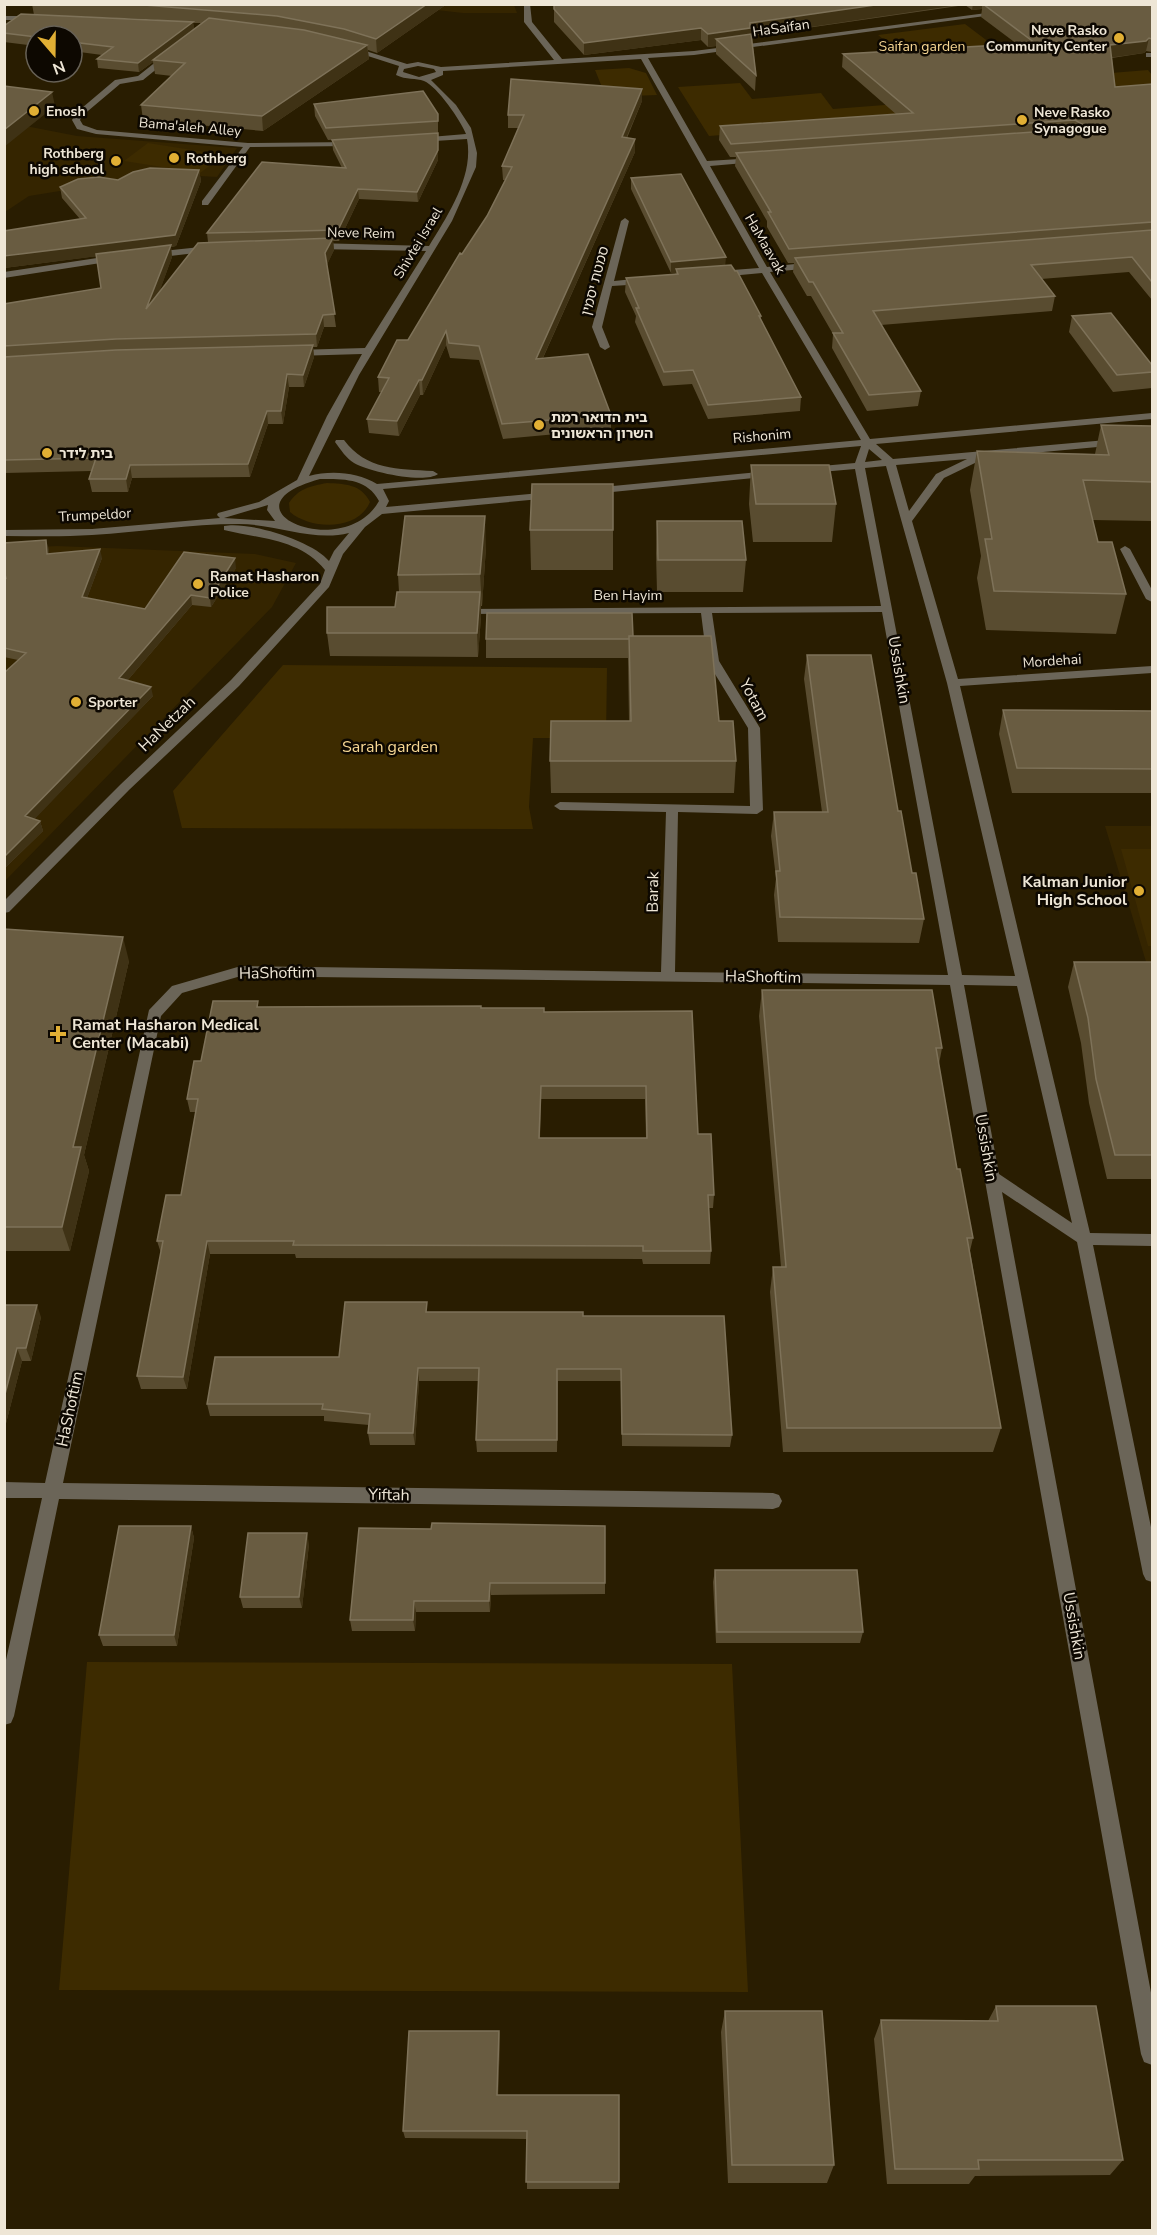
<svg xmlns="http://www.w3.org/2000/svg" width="1157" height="2235" viewBox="0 0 1157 2235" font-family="'Nunito Sans','Noto Sans Hebrew',sans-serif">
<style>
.built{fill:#352500}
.green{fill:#3d2b00}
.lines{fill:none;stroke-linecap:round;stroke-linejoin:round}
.minor{fill:#6b6558;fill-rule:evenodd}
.wall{fill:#594c30;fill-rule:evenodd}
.shaded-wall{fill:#3f3215}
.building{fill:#695c41;stroke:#7e7259;stroke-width:1.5;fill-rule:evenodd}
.poi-dot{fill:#e1af34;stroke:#0d0801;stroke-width:2}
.labels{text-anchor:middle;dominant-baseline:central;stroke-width:5;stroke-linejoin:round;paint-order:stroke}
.far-street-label{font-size:14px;fill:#eee6d6;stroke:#0d0801}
.far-poi-label{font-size:14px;font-weight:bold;fill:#eee6d6;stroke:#0d0801;text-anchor:start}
.far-park-label{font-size:14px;fill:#f7d793;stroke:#0d0801}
.street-label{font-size:16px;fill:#eee6d6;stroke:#0d0801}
.park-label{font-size:16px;fill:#f7d793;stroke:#0d0801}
.poi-label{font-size:16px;font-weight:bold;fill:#eee6d6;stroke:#0d0801;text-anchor:end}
</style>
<rect width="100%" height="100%" fill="#291d01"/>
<path class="built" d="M392,5H514L517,13H463Z
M5,122L77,136L237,148L217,177L165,174L29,196L5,212Z
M57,546L255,554L296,563L272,607L5,881V549Z
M1105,826H1152V965H1147Z"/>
<path class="green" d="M965,24L1002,52L913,63L878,35Z
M629,68L646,73L657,95L606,97L595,70Z
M1148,70L1152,75V86L1101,90L1086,75Z
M740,83L752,99L821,93L833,109L962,99L977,115L709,136L678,87Z
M148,143L224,155L200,173L124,161Z
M327,483C345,484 361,484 370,502C358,531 311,530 290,512L289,503C298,489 310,486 327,483Z
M283,665L607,668L606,738H533L529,807L533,829L182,828L173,791Z
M1121,849H1152V946H1148Z
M87,1662L732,1664L748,1992L59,1990Z"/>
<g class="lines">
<path class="minor" d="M524,4H530L532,22L562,59L694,51L1002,11L1000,14L694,55L648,58L707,161L756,158L760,160L756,162L710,166L767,267L814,262L818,265L814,268L770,272L870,439L1152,413V419L876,444L893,459L1152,436V442L977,458V462L944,478L912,521L958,679L1152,666V673L960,686L1090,1233L1152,1234V1246L1093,1245L1152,1532V1582L1146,1580L1143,1574L1077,1242L1002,1192L1152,1998V2065L1144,2062L1141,2054L950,985L241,976L182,993L161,1016L63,1483L773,1493L779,1495L782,1501L779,1507L773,1509L59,1499L14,1716L11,1723L4,1725V1669L42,1498H4V1482L45,1483L149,1010L172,986L241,966L661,972L666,812L560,810L554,806L560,802L750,806L748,728L707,661L701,613L462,614L456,611L458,609L881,606L855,469L810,473L805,470L810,467L855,463L861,446L383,489L389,501L386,507L551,492L556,495L551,498L382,514L365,527L343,554L329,587L239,686L129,790L9,912L4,913V901L121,784L231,680L320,584L325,570C300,539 261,539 224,530V526C249,521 313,541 329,561L334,551L349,533C313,542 276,524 239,524C190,524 141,532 92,535C63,537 34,536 4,536V530L92,529L220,518L217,515L218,513L259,502L297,480L327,416L362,354L295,356L290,353L295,350L365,348L426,251L315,249L311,246L315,243L429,246C448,215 474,176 467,139L418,142L414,140L418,138L466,134C461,121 437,86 424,81C416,78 406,80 396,75L399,66L346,49L353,47L407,64L418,62L441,67L554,60L524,22ZM641,59L759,268L719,271L715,274L719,277L762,273L861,440L377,484C357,472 331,470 309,476L359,375L452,221L476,167L477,153L471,128L456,105L431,80L443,75V71ZM418,66L434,69L436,72L419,77L403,72L404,69ZM869,449L882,460L865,462ZM967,459L936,474L909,511L896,465ZM886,466L947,683L1015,976L962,975L865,468ZM320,479C343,479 367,478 379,501C344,564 214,508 320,479ZM268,505L267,510L275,521L224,518ZM882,612L948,975L675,972L678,812L757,814L763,810L760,728L719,661L712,613ZM964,985L1017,986L1072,1223L999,1174Z
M4,16H34L38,18L34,20H4Z
M167,53L174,55L143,80L120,84L82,116L80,120L83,125L97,130L248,143L353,142L357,144L353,146L250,147L208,205H202V201L243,147L96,134L77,129L72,120L76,113L115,80L138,76Z
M1146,53H1152V57H1146Z
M625,218L629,221L614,281L644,278L648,281L644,284L612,286L602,327L610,347L605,350L600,347L592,327L621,221Z
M210,246L214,249L213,251L153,258L149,255L153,252Z
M117,255L121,258L120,260L4,278V272Z
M336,440H344C366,470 398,469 433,471L438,474C425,484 369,472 354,463C346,458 341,450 335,442Z
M769,471L774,474L773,476L592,494L587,491L592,488Z
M1125,546L1130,549L1152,590V602L1146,599L1120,549Z"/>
</g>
<path class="wall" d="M32,4H447L377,53L368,50L369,59L263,131L143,120L141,105L172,76L155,74L153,62L139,72L98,68L97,59L102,55L72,51V36H36V46L4,42V26L34,15ZM59,16L146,19L169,21ZM193,23H201L194,29Z
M554,4H1152V52L1146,51L1144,53L1112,58L1115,87L1152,84V300L1129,272L1041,279L1055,296L1052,311L881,325L921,391L918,406L867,411L832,348L833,334L811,296H807L793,272L794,263H788L767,227V221L735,166L736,157H730L719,140L720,126L897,115L842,67L843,54L1017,44L981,17L982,9L972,10L965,5L752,36L756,75L755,91L716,54V46L708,47L701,40L584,55L554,22Z
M642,101L627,138L635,139V152L543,358L611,415V429L503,439L479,360L450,358L446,345L423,395H420L399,436L369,433L367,419L382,392H379L378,377L408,340L487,216L506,180H503L502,166L519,128H508V115Z
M314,104L438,114V160L418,202L359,199L339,241H333L334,250L327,264L336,327H324L317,347H313L314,357L304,387H289L283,424H268L250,477L132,478L128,492H92L89,479L91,471L5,473L6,477L4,490V304L101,288L97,256L4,268V231L80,219L62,198L60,187L199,170L201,181L176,246L171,247L172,257L159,292L208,242L207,233L342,168L333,150L332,140L368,138L328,140L315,116Z
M631,178L725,265L761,316V320L801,397L800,411L708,419L692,384L663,386L635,322L636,316L625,292L626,278L675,274L676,273H671L631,189Z
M1072,316L1152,365V388L1113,392L1069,332Z
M1101,425L1152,426V521L1092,520L1098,542L1126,594L1116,634L986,630L977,578L981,556L970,490L977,451L1095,454Z
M751,465L836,504L832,542H753L749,504Z
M657,521L746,560L743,592H657L656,553Z
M530,530H613V570H531Z
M486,547L482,606H481V616L478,657L330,656L327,633L395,607L399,592L398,575Z
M49,549V554L102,558L87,598L145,609L236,568L211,607L192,605L127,681L153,696L34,819L40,821L43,831L4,869L18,660L4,657V577L6,578Z
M633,636L719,721L736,761L734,793H551L550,761L629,721L628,658H486V639Z
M807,655L898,811L912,873L924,919L919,943L778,942L774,895L776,878L771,836L774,812H822L804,679Z
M1003,710L1152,711V793H1012L999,734Z
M4,929L129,961L84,1155L89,1171L70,1251H4Z
M1074,962H1152V1179H1107L1089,1103L1081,1043L1068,987Z
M762,990L942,1048L939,1064L957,1169L973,1238L970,1251L1001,1428L993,1452H783L770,1292L773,1267H781L759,1016Z
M259,1007L481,1008L544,1012L692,1011L698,1134L714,1195L713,1208H709L711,1251L710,1264H643L642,1259L296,1258L295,1254H210L187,1389H141L137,1376L161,1253L157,1241L181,1195L196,1112H190L187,1099L201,1061ZM541,1099H645L646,1138H540Z
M4,1305L41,1317L31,1361H22L4,1431Z
M428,1312L583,1316L732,1435L730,1447L622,1446L621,1381H558L557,1452H477L476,1440L479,1381H419L415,1445H370L368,1433L369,1425L324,1421V1416H210L207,1404L339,1357Z
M191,1526L194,1538L177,1646H103L99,1635Z
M605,1526V1594L491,1595L490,1612H416L415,1631H352L350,1620L431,1529Z
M309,1544L302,1608H243L240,1597Z
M715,1570L863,1632L860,1643H716L713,1582Z
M996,2006L1123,2160L1110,2175L975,2176L969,2184H887L874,2039L881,2020L988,2021Z
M725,2011L834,2165L827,2183H728L721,2032Z
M499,2031L500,2040L498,2095L619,2182V2189H527V2139L405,2138L403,2131Z"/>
<path class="shaded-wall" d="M427,4H447L377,53L376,39Z
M882,4H965L750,36L716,39V46L708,47V34L750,23Z
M973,4H982V9L972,10Z
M193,22L195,31L153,60V62L139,72L138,63Z
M701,28V40L584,55V43Z
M1149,38L1146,51L1144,53L1108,58L1110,45Z
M367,45L369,59L263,131L262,116Z
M642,89V101L621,150L622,137Z
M52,92L55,106L4,147V130Z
M438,133V160L418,202L417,192Z
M635,139V152L536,373V359Z
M199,170L201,181L176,246L171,247L172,257L149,321L146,309L170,247L4,268V256Z
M358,189L359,199L339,241L338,230Z
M333,238L334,250L327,265L325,253Z
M726,257L725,268L676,269V273H671V262Z
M323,315L324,327L317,347L316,334Z
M446,331V345L423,395L422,380Z
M313,345L314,357L304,387L303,375Z
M287,374L289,387L283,424L281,411Z
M419,380L420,395L399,436L397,421Z
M267,411L268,424L250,477L248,464Z
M130,465L132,478L128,492L126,479Z
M4,471L6,477L5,490L4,488Z
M485,516L486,547L482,606L480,574Z
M46,540L49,549V564L47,554Z
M100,549L102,558L84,606L82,597Z
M235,558L236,568L211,607L210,598Z
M480,592L481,616L478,657L477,633Z
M191,595L192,605L121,688L119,678Z
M151,687L153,696L28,826L25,816Z
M40,821L43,831L4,869V857Z
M123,937L129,961L84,1155L89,1171L70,1251L62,1227L73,1147Z
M207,1241L210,1254L187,1389L183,1377Z
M37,1305L41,1317L31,1361L26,1348Z
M17,1348L22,1361L4,1431V1398Z
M418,1368L419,1381L415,1445L413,1433Z
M191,1526L194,1538L177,1646L174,1635Z
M307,1533L309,1544L302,1608L299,1597Z
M490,1583L491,1595L490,1612L489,1601Z
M414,1601L416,1612L415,1631L413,1620Z
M499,2031L500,2040L498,2103L497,2095Z"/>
<path class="building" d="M115,4H427L376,39L344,29L277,16L144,5Z
M554,4H882L750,23V28L708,34L701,28L584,43L554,9Z
M983,4H1152V39L1149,38L1146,41L1110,45L1115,87L1152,84V222L789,249L768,212H771L736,153L1076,129L1082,124L1075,120L731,144L720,126L913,113L843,54L1035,43Z
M21,14L193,22L138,63L97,59L113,47L72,42V36H36V37L4,33V26Z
M209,18L304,30L367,45L262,116L141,105L185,63L153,60Z
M751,34L756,75L716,39Z
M511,79L642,89L622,137L635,139L536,359L588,354L611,415L502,424L479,346L449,343L446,331L422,380H419L397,421L367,419L389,378L378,377L397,340H408L460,253L462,254L487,216L512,167L502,166L524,115H508Z
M4,86L52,92L4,130Z
M423,91L438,114V121L326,128L314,104Z
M438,133V150L417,192L358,189L338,230L207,233L262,162L346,168L332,140Z
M150,168L199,170L175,235L4,256V231L86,218L60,187L78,179L99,177L118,180L133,172Z
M681,174L726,257L671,262L631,178Z
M1152,230V282L1132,257L1031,265L1055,296L873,311L921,391L869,395L833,333H843L813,282H809L795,258Z
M333,238L325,253L335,314L323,315L316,334L116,339L4,346V304L101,288L96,254L171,245L146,309L198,243Z
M731,265L735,271H737L761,316H759L801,397L708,405L693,370L664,372L636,308H639L626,278L678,274L676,269Z
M1111,313L1152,365V372L1117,375L1072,316Z
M313,345L303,375L287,374L281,411H267L248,464L130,465L126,479H89L96,458L4,460V357L116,350Z
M1101,425L1152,426V482L1083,480L1098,542H1112L1126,594L994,591L985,539H992L977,451L1109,455Z
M751,465H829L836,504H756Z
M532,484H613V530H530Z
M405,516H485L480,574L398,575Z
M657,521H742L746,560H658Z
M46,540L47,554L100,549L82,597L145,609L184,552L235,558L210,598L191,595L119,678L151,687L25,816L40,821L4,857V673L26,653L4,648V577L6,578L4,571V543Z
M397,592H480L477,633H327V607H395Z
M487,613H632L633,636H629V639H486Z
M629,636H711L719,721H733L736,761H550L551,721H631Z
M807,655H871L898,811H901L912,873H916L924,919L780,917L776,871H780L774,812H828Z
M1003,710L1152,711V769L1017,768Z
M4,929L123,937L73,1147H81L62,1227H4Z
M1074,962H1152V1155H1115L1096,1079L1088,1018Z
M762,990H932L942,1048H936L957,1169H960L973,1238H967L1001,1428H787L773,1267H786Z
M213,1001H258L257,1007L481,1006V1008H544V1012L692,1011L698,1134H711L714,1195H708L711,1251H643V1246L293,1245L294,1241H207L183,1377L137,1376L163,1241H157L166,1195H181L198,1099H187L194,1061H201ZM541,1086H646L647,1138H539Z
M345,1302H427L426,1312H583V1316H724L732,1435L622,1434L621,1369H557V1440H476L479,1368H418L413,1433H368L370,1414L322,1409L323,1404H207L215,1357H339Z
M4,1305H37L26,1348H17L4,1398Z
M432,1523L605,1526V1583H490L489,1601H414L413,1620H350L359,1528L431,1529Z
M119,1526H191L174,1635H99Z
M248,1533H307L299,1597H240Z
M715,1570H857L863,1632H717Z
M996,2006H1096L1123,2160H978L979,2169H895L881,2020L998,2021Z
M725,2011H822L834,2165H732Z
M409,2031H499L497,2095H619V2182H526L527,2131H403Z"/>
<g class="poi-dot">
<circle cx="1119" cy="38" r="6"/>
<circle cx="34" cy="111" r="6"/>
<circle cx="1022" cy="120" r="6"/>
<circle cx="174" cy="158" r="6"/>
<circle cx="116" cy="161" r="6"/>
<circle cx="539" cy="425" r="6"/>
<circle cx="47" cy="453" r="6"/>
<circle cx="198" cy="584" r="6"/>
<circle cx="76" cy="702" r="6"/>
<circle cx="1139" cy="891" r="6"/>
<path d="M55 1025h6v6h6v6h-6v6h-6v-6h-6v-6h6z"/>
</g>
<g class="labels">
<g class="far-street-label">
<text transform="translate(781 28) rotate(-8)">HaSaifan</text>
<text transform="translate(190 127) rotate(5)">Bama'aleh Alley</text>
<text transform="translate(361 233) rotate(1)">Neve Reim</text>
<text transform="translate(418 243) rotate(-59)">Shivtei Israel</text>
<text transform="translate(765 244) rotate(60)">HaMaavak</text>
<text transform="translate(595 281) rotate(-75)">סמטת יסמין</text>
<text transform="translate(762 436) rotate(-5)">Rishonim</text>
<text transform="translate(95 515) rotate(-3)">Trumpeldor</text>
<text x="628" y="595">Ben Hayim</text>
<text transform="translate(1052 661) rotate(-4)">Mordehai</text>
</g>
<g class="far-poi-label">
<text x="1107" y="30" text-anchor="end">Neve Rasko<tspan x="1107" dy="16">Community Center</tspan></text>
<text x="46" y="111">Enosh</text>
<text x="1034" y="112">Neve Rasko<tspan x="1034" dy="16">Synagogue</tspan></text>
<text x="104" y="153" text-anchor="end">Rothberg<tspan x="104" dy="16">high school</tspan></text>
<text x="186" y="158">Rothberg</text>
<text x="551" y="417">בית הדואר רמת<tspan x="551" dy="16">השרון הראשונים</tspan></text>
<text x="59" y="453">בית לידר</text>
<text x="210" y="576">Ramat Hasharon<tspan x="210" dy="16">Police</tspan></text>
<text x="88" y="702">Sporter</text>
</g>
<g class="far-park-label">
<text x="922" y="46">Saifan garden</text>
</g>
<g class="street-label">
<text transform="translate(899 670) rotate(80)">Ussishkin</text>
<text transform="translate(754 700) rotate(62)">Yotam</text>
<text transform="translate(167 724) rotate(-44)">HaNetzah</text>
<text transform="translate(653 892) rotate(-89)">Barak</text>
<text transform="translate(277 973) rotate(-1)">HaShoftim</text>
<text transform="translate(763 977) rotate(1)">HaShoftim</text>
<text transform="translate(986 1148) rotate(80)">Ussishkin</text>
<text transform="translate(70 1409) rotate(-78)">HaShoftim</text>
<text transform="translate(389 1495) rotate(1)">Yiftah</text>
<text transform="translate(1074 1626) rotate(80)">Ussishkin</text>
</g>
<g class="park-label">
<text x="390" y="747">Sarah garden</text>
</g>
<g class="poi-label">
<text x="1127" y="882">Kalman Junior<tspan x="1127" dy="18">High School</tspan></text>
<text x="72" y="1025" text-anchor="start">Ramat Hasharon Medical<tspan x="72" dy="18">Center (Macabi)</tspan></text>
</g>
</g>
<rect width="1157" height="2235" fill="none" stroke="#eee6d6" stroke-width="12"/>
<g transform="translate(54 54) rotate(160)"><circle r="28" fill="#0d0801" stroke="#676156" stroke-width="1.5"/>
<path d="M0-4.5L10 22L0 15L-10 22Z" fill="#e1af34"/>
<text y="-9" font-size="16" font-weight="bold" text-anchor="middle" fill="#eee6d6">N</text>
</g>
</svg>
